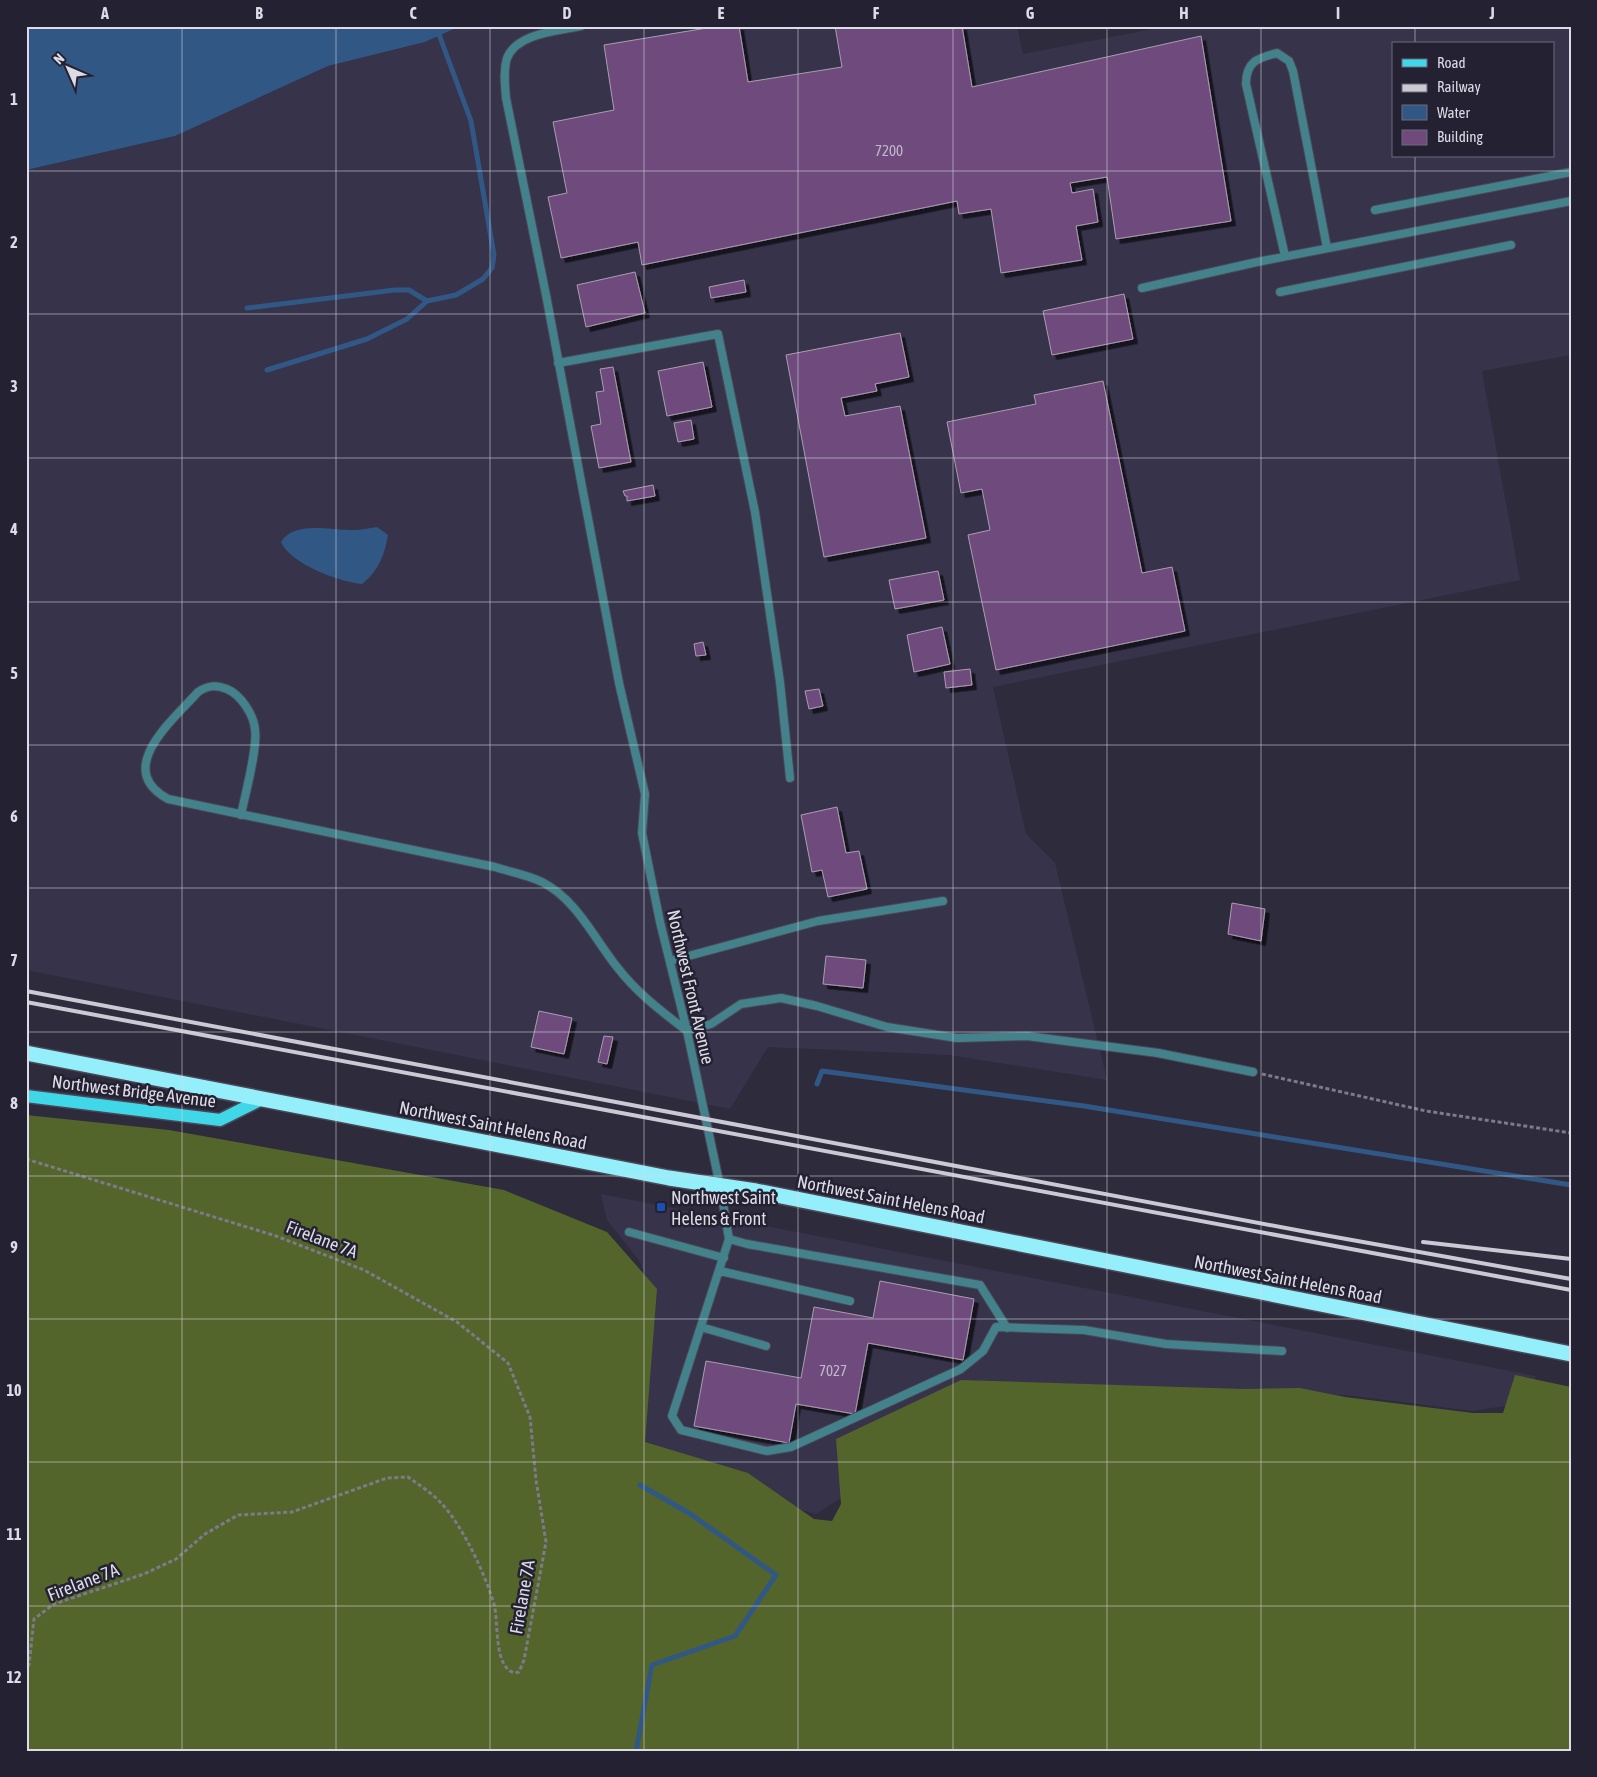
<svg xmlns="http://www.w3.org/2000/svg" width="1597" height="1777" viewBox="0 0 1597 1777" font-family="'Asap Condensed',sans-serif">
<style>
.built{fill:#37334a;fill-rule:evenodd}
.forest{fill:#53652a}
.water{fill:#315885}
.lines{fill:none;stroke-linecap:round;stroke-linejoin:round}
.stream{stroke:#315885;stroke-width:5}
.building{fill:#6e4b7b;stroke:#ab9db0;filter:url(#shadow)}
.lane-casing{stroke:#4a4757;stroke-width:10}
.primary-casing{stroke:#4a4757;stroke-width:15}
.highway-casing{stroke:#4a4757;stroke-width:18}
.path{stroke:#7d7a89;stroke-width:3;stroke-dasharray:4 2.5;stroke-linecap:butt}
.lane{stroke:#43828a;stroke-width:8}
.primary{stroke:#40d7e8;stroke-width:12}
.highway{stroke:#95effb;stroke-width:15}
.rail{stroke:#cbc9d4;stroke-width:4}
.grid{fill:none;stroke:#dddbe6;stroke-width:1;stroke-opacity:0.55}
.transit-dot{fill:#1a4fb4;stroke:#242132;stroke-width:2}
.labels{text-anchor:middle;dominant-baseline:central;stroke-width:5;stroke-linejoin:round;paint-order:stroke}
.number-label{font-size:15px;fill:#c1b7cb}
.street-label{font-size:18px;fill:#dddbe6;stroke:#242132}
.poi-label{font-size:18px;fill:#dddbe6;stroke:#242132;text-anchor:start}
.neatline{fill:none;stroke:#dddbe6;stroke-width:2}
.grid-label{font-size:16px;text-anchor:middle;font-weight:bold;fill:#dddbe6}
</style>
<defs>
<filter id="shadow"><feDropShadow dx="4.5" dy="4.5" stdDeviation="0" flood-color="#0009"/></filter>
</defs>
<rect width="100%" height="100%" fill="#2e2b3c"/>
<path class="built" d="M460,26H1017L1023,54L1168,26H1571V355L1482,371L1520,580L993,687L1026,834L1055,863L1107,1080L949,1055L768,1047L730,1109L26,970V170L175,136L328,66L425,42ZM1393,44H1553V156H1393Z
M601,1194L1536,1376L1525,1403L1472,1411L1346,1395L1257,1394L907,1456L816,1514L622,1463L652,1294L640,1262L607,1220Z"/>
<path class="forest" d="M26,1115L169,1130L504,1190L607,1232L657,1289L645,1442L748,1473L814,1519L832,1521L841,1504L836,1439L961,1380L1244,1389L1300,1388L1345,1397L1473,1413H1503L1515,1375L1571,1387V1751H26Z"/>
<path class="water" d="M26,26H460L425,42L328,66L175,136L26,170Z
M377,527L388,535C385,554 378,572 362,584C340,582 290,564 281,542C295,520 331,531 353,530C361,530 369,528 377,527Z"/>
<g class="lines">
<path class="stream" d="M247,308L395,290H409L427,301
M267,370L367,339L407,319L427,301L456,295L483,279L492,268L494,255L471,121L437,29
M817,1084L822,1071L1084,1106L1571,1185
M636,1751L652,1665L735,1636L776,1575L689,1513L640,1485"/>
</g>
<path class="building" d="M719,26H739L748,82L842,67L835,26H962L972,87L1201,36L1231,221L1116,239L1107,177L1070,183L1072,193L1093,189L1098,222L1076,226L1082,260L1001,273L991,209L959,214L957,201L642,265L638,242L561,258L548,197L567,193L553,122L614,110L604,45Z
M635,272L645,313L586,327L577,285Z
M744,280L746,292L711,298L709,287Z
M1124,294L1133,339L1052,355L1043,311Z
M900,333L909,377L875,384L877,391L841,398L845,416L900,406L926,538L824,557L786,355Z
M703,362L712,407L667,416L658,371Z
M613,367L631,462L599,468L591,426L601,424L596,392L604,391L600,369Z
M1103,381L1142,573L1172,567L1185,631L996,670L968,535L990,530L982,489L961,493L947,422L1036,404L1034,395Z
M691,420L694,439L678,442L674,423Z
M653,485L655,496L627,501V496H625L623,491Z
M938,571L944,600L895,609L889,580Z
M942,627L950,664L914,672L907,635Z
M703,642L706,655L696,656L694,644Z
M970,669L972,685L946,688L944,672Z
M819,689L823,706L809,709L805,691Z
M837,807L846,853L859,851L867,889L828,897L822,870L812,872L801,815Z
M1232,903L1265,909L1261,941L1228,934Z
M826,956L866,960L863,988L823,984Z
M539,1011L572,1018L564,1054L531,1047Z
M604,1036L613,1037L607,1064L598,1062Z
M880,1281L974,1299L963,1360L868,1343L855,1414L796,1404L789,1443L694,1426L706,1361L801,1378L814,1307L873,1318Z"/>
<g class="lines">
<g class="lane-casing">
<path id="lane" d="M581,26C558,31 517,33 507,58C503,71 505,85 506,98L546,295L619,683L645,794L642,833L660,922L687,1031L720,1186L729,1239L747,1244L980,1285L1007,1328
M1375,210L1571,172
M1285,256L1246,84C1246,61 1258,58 1277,53L1289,61L1293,71L1327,248
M1142,288L1257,262L1571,201
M1280,292L1511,245
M558,363L718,334L755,512L780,682L790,778
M241,815C245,795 258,747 255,730C254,715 241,695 227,689C216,685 208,685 198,692C173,720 113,769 168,799L495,867C510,872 528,875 542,882C576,899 594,938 617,967C637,993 661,1011 687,1031L711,1024L741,1004L781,998L817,1006L887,1027L957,1038L1027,1036L1158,1053L1253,1072
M670,961L818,921L943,901
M629,1232L724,1258
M729,1239L672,1416L681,1430L767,1451L791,1447L961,1369L983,1351L996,1327L1084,1330L1166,1344L1282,1351
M720,1271L850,1301
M701,1327L766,1346"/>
</g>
<g class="primary-casing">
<path id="primary" d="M26,1096L220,1120L262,1099"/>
</g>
<g class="highway-casing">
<path id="highway" d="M26,1053L669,1178L756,1191L1571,1354"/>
</g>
<path class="path" d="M1262,1074L1426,1111L1571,1133
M26,1159L276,1236L364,1270L457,1322L508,1363L530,1417L536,1480L546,1542L524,1660L519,1672L515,1673C493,1668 499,1622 494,1604C485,1574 463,1526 441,1503C432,1493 419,1485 408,1477L387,1478L292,1512L238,1515L205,1534L176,1559L144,1574L54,1604L34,1619L29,1665L26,1668"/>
<use href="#lane" class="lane"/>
<use href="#primary" class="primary"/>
<use href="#highway" class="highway"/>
<path class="rail" d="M26,991L1307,1232L1571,1279
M26,1002L1571,1290
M1423,1242L1571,1259"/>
</g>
<path class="grid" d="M182,26V1751M336,26V1751M490,26V1751M644,26V1751M798,26V1751M953,26V1751M1107,26V1751M1261,26V1751M1415,26V44M1415,156V1751M26,171H1571M26,314H1571M26,458H1571M26,602H1571M26,745H1571M26,888H1571M26,1032H1571M26,1176H1571M26,1319H1571M26,1462H1571M26,1606H1571"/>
<rect class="transit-dot" x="656" y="1202" width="10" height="10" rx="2.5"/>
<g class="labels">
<g class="number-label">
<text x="889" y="150">7200</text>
<text x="833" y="1370">7027</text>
</g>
<g class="street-label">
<text transform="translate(691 987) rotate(77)">Northwest Front Avenue</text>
<text transform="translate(134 1091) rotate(7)">Northwest Bridge Avenue</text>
<text transform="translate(493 1125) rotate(11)">Northwest Saint Helens Road</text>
<text transform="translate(891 1199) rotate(11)">Northwest Saint Helens Road</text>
<text transform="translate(322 1239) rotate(21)">Firelane 7A</text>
<text transform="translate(1288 1279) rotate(11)">Northwest Saint Helens Road</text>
<text transform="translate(83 1582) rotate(-21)">Firelane 7A</text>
<text transform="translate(522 1597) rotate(-80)">Firelane 7A</text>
</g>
<g class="poi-label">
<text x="671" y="1197">Northwest Saint<tspan x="671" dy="21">Helens &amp; Front</tspan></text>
</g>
</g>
<rect width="1597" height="1777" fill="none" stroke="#242132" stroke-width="55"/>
<rect x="1392" y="42" width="162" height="115" fill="#242132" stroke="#6e6b7a"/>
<rect x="1402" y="59" width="25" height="8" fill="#40d7e8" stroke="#6e6b7a"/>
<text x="1437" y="68" font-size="15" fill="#dddbe6">Road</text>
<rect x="1402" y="84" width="25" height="8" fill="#cbc9d4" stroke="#6e6b7a"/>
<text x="1437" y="92" font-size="15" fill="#dddbe6">Railway</text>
<rect x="1402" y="105" width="25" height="15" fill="#315885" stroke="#6e6b7a"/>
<text x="1437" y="118" font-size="15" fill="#dddbe6">Water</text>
<rect x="1402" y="130" width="25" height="15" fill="#6e4b7b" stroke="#6e6b7a"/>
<text x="1437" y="142" font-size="15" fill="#dddbe6">Building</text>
<g transform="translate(68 68) rotate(315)" stroke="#242132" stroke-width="4" paint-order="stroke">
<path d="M0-4L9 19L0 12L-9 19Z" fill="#dddbe6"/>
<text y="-8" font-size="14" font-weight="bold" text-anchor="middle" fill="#dddbe6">N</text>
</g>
<rect x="28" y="28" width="1542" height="1722" class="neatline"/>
<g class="grid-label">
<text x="105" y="19">A</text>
<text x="259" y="19">B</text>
<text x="413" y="19">C</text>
<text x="567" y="19">D</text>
<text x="721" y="19">E</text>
<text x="876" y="19">F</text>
<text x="1030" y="19">G</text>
<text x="1184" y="19">H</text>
<text x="1338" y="19">I</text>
<text x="1492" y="19">J</text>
<text x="14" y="105">1</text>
<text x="14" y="248">2</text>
<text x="14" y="392">3</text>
<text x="14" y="535">4</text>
<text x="14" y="679">5</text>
<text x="14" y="822">6</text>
<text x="14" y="966">7</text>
<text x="14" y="1109">8</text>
<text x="14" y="1253">9</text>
<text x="14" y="1396">10</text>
<text x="14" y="1540">11</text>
<text x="14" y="1683">12</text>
</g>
</svg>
